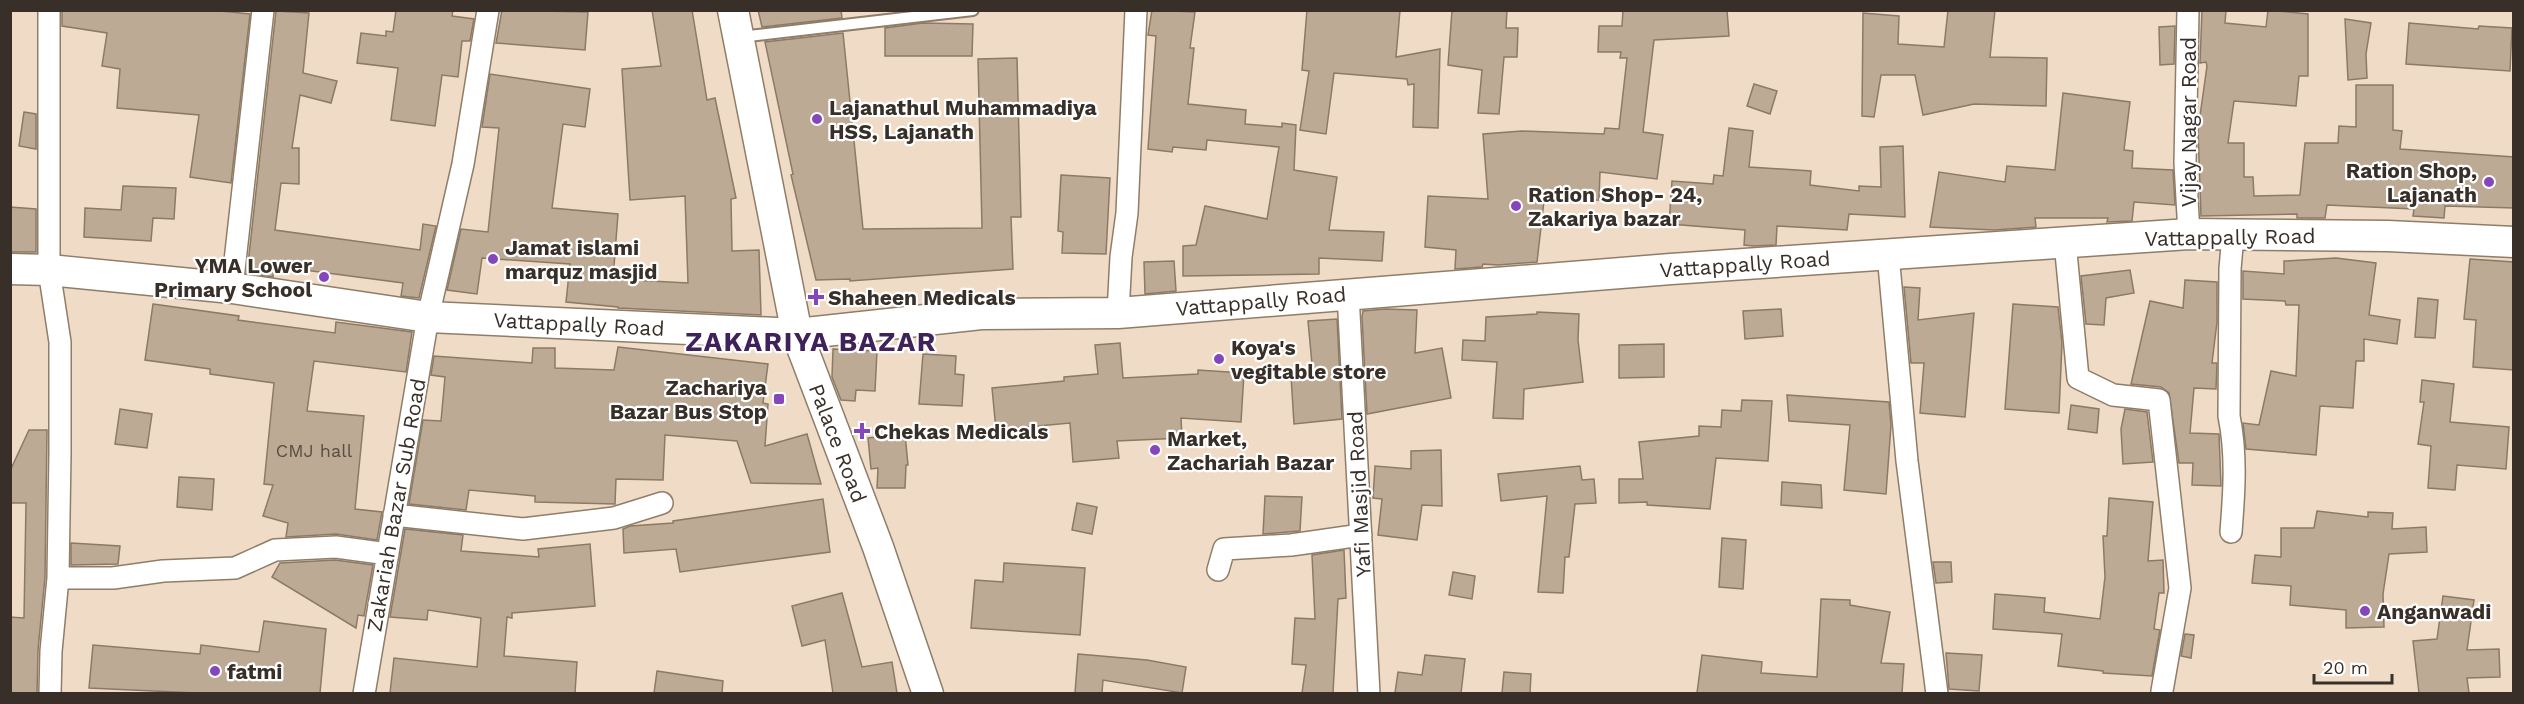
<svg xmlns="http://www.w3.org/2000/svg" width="2524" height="704" viewBox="0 0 2524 704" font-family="'Work Sans',sans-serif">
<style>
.building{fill:#bdaa95;stroke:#8b7a66;stroke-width:1.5}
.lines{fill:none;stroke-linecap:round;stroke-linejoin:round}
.service-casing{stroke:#8f7d69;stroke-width:14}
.minor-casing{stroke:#8f7d69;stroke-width:24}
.secondary-casing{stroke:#8f7d69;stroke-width:33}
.service{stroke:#fff;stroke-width:10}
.minor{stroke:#fff;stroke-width:21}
.secondary{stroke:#fff;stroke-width:30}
.poi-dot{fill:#8646bb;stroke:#fff;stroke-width:2}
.labels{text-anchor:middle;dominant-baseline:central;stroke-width:4.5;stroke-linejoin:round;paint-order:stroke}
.number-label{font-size:18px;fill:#594e43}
.poi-label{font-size:21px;font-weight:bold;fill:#383028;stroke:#fff;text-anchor:start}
.street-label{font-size:21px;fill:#383028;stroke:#fff}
.district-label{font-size:27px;font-weight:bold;letter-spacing:1.5px;fill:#40225b;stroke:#fff}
</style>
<rect width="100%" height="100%" fill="#f0dcc6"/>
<path class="building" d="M62,10H210L250,14L231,183L190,177L199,115L117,108L120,69L102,66L107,33L62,26Z
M396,10H453L452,16L474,19L470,41H462L458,77L442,75L435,126L391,120L398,68L357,63L361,33L386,36V31L393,32Z
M502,10L588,12L585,50L496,43Z
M652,10H692L707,100L715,98L736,198L731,199L732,251L759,250L761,315L618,308V307L566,302L570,264L482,258L477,294L447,290L461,229L488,232L499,128L482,127L490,74L590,89L585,127L563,124L552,208L618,214L613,279L688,283L685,196L630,200L622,69L661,66Z
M758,10H841L842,18L762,27Z
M1152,10L1195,12L1190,48H1194L1188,104L1246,110L1245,124L1282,127V123L1296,125L1294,170L1337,177L1329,230L1384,232L1382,261L1319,258V274L1183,276V246L1196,245L1205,206L1267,219L1279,147L1207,140L1206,150L1173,147L1172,152L1148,149L1156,36L1148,35Z
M1307,10H1400L1396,57L1440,49L1438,128L1413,127L1414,84L1408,85L1407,79L1334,73L1326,134L1300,130L1309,71L1302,70Z
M1452,10H1507L1506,28H1518L1517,57H1504L1499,114L1478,113L1482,70L1448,65Z
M1623,10H1727L1729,36L1654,40L1643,132L1663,135L1657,179L1600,172L1599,200L1544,201L1537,262L1498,265L1483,264L1482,267L1455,269L1456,250L1425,247L1428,196L1488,199L1483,134L1522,131L1604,134L1605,128L1619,129L1627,58H1620L1621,52H1598L1599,26H1622Z
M1948,10H1995L1990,57L2047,58L2046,106L1974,104L1923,115L1915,75H1881L1874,117L1862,116L1863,13L1899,16L1898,44L1944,47Z
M2202,10H2226L2225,23L2266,27L2268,10L2308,14V76H2299L2296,106L2234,101L2228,143H2244V177H2253L2254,196L2300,195L2305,143H2338L2339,126L2356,127V85H2393V130L2402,131L2400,149L2514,157V208L2445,206L2444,218L2413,216L2414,209L2327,205L2325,218H2297V214L2201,216L2198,130L2207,66L2206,62L2200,63Z
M276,11L309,13L303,73L337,81L331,103L300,95L292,148H299V184L281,183L275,230L420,250L423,224L436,226L419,298L401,296L403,283L274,266L273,277L247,273Z
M2345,19L2371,23L2366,54L2367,78L2348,80Z
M923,23L973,24L972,56H885V28Z
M2409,23L2478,29L2479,26L2512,28L2510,71L2406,64Z
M2175,26L2174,64L2160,65L2159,27Z
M843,33L863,229L982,228L978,59L1017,58L1021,217H1011L1013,269L850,281V279L816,280L791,175L793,174L765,42Z
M1754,84L1777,91L1770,114L1747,106Z
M2063,93L2130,102L2124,150L2133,151L2132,168L2173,170L2175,205L2134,202L2132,221L2107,222L2108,218H2035L2036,227L1994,230L1930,227L1939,172L2005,182L2007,166L2055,170Z
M24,112L36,114V149L19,146Z
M1729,128L1753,131L1749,167L1811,171L1810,185L1859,191V186L1881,187L1880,147L1903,146L1905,217L1849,214L1847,230L1777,226L1776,245L1753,246L1744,245L1745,230L1669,224L1672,181L1713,184L1714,175L1723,176Z
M1061,175L1110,178L1106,254L1062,253L1063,232L1058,231Z
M123,186L176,188L174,219L153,218L151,241L84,237L85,208L121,210Z
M10,207L36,209V252H10Z
M2336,258L2376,263L2369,315L2400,320L2397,344L2364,339V361H2356L2353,408L2320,406L2316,455L2246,449L2243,423L2259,425L2271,371L2296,376L2299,305H2286L2285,301L2243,299V271L2284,274V261Z
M2470,259L2514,262V370L2473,367L2476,320L2464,319Z
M1174,261L1176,291L1145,294L1144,262Z
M2130,270L2134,293L2106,298L2104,325L2086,324L2081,276Z
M2185,280L2217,282V322L2212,363H2217L2216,389L2194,388L2190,433L2219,434L2221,486L2192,485L2193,463H2179L2169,393L2161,387L2131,384L2150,301L2183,308Z
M1904,287L1920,288L1918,320L1974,313L1965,417L1920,413L1924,363H1911Z
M2418,298L2438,300L2435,338L2415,337Z
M153,304L239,316L238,320L335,333L336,322L412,332L406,372L314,361L307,411L364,416L355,509L382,512L377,540L336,534L286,537L288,523L263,516L273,485L264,484L274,383L210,374V369L145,360Z
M2013,304L2058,307L2062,343L2059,413L2005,409Z
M1385,309L1417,310L1415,353L1442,348L1451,398L1367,414L1362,317L1363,311Z
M1781,309L1783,336L1745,339L1743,311Z
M1537,312L1579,314L1578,340L1583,382L1524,389L1523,419L1493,418L1497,362L1462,360L1463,340L1485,341L1486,317L1537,314Z
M1337,319L1342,419L1294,424L1291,376L1313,375L1308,321Z
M1120,343L1123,378L1198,374V370L1244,373L1241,422L1181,418L1182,438L1117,441L1119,458L1073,462L1070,423L996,430L992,388L1064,381V377L1098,374L1095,345Z
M1664,344V377L1619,378V345Z
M618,347L768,364L763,403L768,404L765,446L807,434L821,484L751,483L737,441L665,435L663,480L616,479L615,504L535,502V496L469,490L466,510L409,504L423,420L441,421L445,377L431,375L434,356L532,363L533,348H555V368L614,370Z
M833,349L877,351L875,391L856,390L855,401L841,400L832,377Z
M923,354L956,356L955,374L964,375L962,406L919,404Z
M2422,380L2454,384L2450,422L2509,427L2506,469L2457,465L2455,490L2428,488L2431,446L2418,444L2424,402H2420Z
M1787,395L1889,402L1891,425L1886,494L1844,490L1850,425L1789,421Z
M1742,400L1772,401L1768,461L1716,458L1710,509L1647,505V502L1619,503V479H1643L1639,442L1699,436V426L1721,427L1722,410L1741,411Z
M2071,405L2099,409L2097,433L2068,429Z
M120,409L152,414L147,448L115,444Z
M2125,409L2147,412L2153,462L2123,464L2121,429Z
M29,430H47L45,577L38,650L37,693H10V617L24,618L26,503H10V471Z
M905,434L908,465H906L905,488H877L878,468L871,469L868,438Z
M1441,450L1442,506L1422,505L1417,540L1378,535L1382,499L1373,498L1375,466L1411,469V451Z
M1580,466L1582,480L1594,479L1596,503L1575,504L1569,557H1565L1563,593L1538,592L1547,496L1501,501L1498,474Z
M179,477L214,479L212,510L177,507Z
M1782,482L1821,485L1822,508L1781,505Z
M1265,496L1302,497L1300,531L1263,534Z
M2109,498L2153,502L2148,561L2163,560L2164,593H2159L2154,629L2160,630L2152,676L2103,673V671L2058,666L2062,634L1993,629L1995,594L2045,598L2044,612L2100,619L2105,577L2103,536H2107Z
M823,499L830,552L680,572L676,549L624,553L623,529L630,526L673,523V521Z
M1077,503L1097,507L1092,534L1072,530Z
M2317,511L2368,517V512L2393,513L2392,529L2426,527L2427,552L2389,554L2383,594L2384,627L2346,628V610L2290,605L2291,586L2252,583L2255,555L2281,557V528H2314Z
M405,529L463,535L461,551L539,557L538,549L590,544L595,606L512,613V618L507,617L504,656L577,662L575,693H390L394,658L477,667L481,618L428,610L427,620L390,617Z
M1722,538L1746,540L1743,589L1719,587Z
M71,543L120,546L118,564L71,565Z
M1344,550L1346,598L1338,599L1333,693H1302L1306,665L1292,664L1295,618L1315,619L1312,555Z
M335,560L373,565L364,616L358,615L356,628L272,577L280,563Z
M1933,562H1951L1952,582L1936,583Z
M1004,563L1085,568L1080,635L971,628L975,580L1003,582Z
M1453,572L1475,576L1472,599L1449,595Z
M842,593L862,667L892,662L897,693H833L825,640L802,646L792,606Z
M2443,596L2474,600L2467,650L2499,649L2500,677L2467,678L2469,693H2419L2413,641L2437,639Z
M1821,599L1850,600V605L1890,612L1881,663L1904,664L1902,693H1697L1702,655L1762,662L1761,673L1817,677Z
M264,621L326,629L320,693H196L89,688L93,645L200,654L201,645L259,652Z
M2185,634L2194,635L2191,658L2181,656Z
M1946,653L1982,655L1979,691L1949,689Z
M1078,654L1147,660L1186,667L1182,693L1103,680L1102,693H1075Z
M1425,655L1465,659L1461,693H1395L1398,672L1422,675Z
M657,671L723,681L722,693H654Z
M1504,672L1531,674L1530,693H1502Z"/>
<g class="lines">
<g class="service-casing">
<path id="service" d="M740,37L973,10"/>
</g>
<g class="minor-casing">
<path id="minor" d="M49,10V270L60,342V453L58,578L51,651L50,694
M2188,10L2185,163L2189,234
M2065,242L2078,378L2113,395L2159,400L2180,588L2162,691
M1888,254L1907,461L1937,694
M232,288L263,10
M1348,294L1369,694
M1118,313L1121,257L1127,213L1136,10
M394,515L523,529L614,518L662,503
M2231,532C2234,494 2237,455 2229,416L2230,269L2233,235
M1218,570L1224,549L1291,545L1361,535
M58,578H113L163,571L235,568L275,550L336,547L388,554
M364,694L428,317L463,164L488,10"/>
</g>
<g class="secondary-casing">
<path id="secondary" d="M733,10L797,334L878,547L928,694
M10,269L49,270L232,288L428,317L797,334L981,314L1118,313L1671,269L2189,234L2388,236L2514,242"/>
</g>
<use href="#service" class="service"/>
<use href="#minor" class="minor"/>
<use href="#secondary" class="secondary"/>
</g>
<g class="poi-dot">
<circle cx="817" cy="119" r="6"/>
<circle cx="2489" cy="182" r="6"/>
<circle cx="1516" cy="206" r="6"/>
<circle cx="493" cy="259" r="6"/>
<circle cx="324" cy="277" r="6"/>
<path d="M813 288h6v6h6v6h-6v6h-6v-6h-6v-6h6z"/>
<circle cx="1219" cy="359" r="6"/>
<rect x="773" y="393" width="12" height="12" rx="3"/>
<path d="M859 422h6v6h6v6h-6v6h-6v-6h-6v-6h6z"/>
<circle cx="1155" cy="450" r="6"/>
<circle cx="2365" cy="611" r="6"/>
<circle cx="215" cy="671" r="6"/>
</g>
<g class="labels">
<g class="number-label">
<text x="314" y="450">CMJ hall</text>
</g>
<g class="poi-label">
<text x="829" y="107">Lajanathul Muhammadiya<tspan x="829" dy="24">HSS, Lajanath</tspan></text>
<text x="2477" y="170" text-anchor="end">Ration Shop,<tspan x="2477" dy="24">Lajanath</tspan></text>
<text x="1528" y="194">Ration Shop- 24,<tspan x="1528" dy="24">Zakariya bazar</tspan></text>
<text x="505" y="247">Jamat islami<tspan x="505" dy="24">marquz masjid</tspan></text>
<text x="312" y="265" text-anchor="end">YMA Lower<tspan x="312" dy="24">Primary School</tspan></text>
<text x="828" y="297">Shaheen Medicals</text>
<text x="1231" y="347">Koya's<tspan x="1231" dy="24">vegitable store</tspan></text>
<text x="767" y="387" text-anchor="end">Zachariya<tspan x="767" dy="24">Bazar Bus Stop</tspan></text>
<text x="874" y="431">Chekas Medicals</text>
<text x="1167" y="438">Market,<tspan x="1167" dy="24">Zachariah Bazar</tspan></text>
<text x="2377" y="611">Anganwadi</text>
<text x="227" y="671">fatmi</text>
</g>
<g class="street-label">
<text transform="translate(2188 122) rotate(-90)">Vijay Nagar Road</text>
<text transform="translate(2230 237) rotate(-1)">Vattappally Road</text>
<text transform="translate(1745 264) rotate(-4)">Vattappally Road</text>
<text transform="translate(1261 301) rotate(-5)">Vattappally Road</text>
<text transform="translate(579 324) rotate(3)">Vattappally Road</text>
<text transform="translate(838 443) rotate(69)">Palace Road</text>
<text transform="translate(1359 494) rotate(-93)">Yafi Masjid Road</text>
<text transform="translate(396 505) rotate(-80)">Zakariah Bazar Sub Road</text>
</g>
<g class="district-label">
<text x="811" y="342">ZAKARIYA BAZAR</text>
</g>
</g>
<rect width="2524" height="704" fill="none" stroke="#383028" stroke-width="24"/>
<path d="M2314 674v9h78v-9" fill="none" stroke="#383028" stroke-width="3"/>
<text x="2323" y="674" font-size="18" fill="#383028" stroke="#ffffff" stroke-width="4.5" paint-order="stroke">20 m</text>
</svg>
